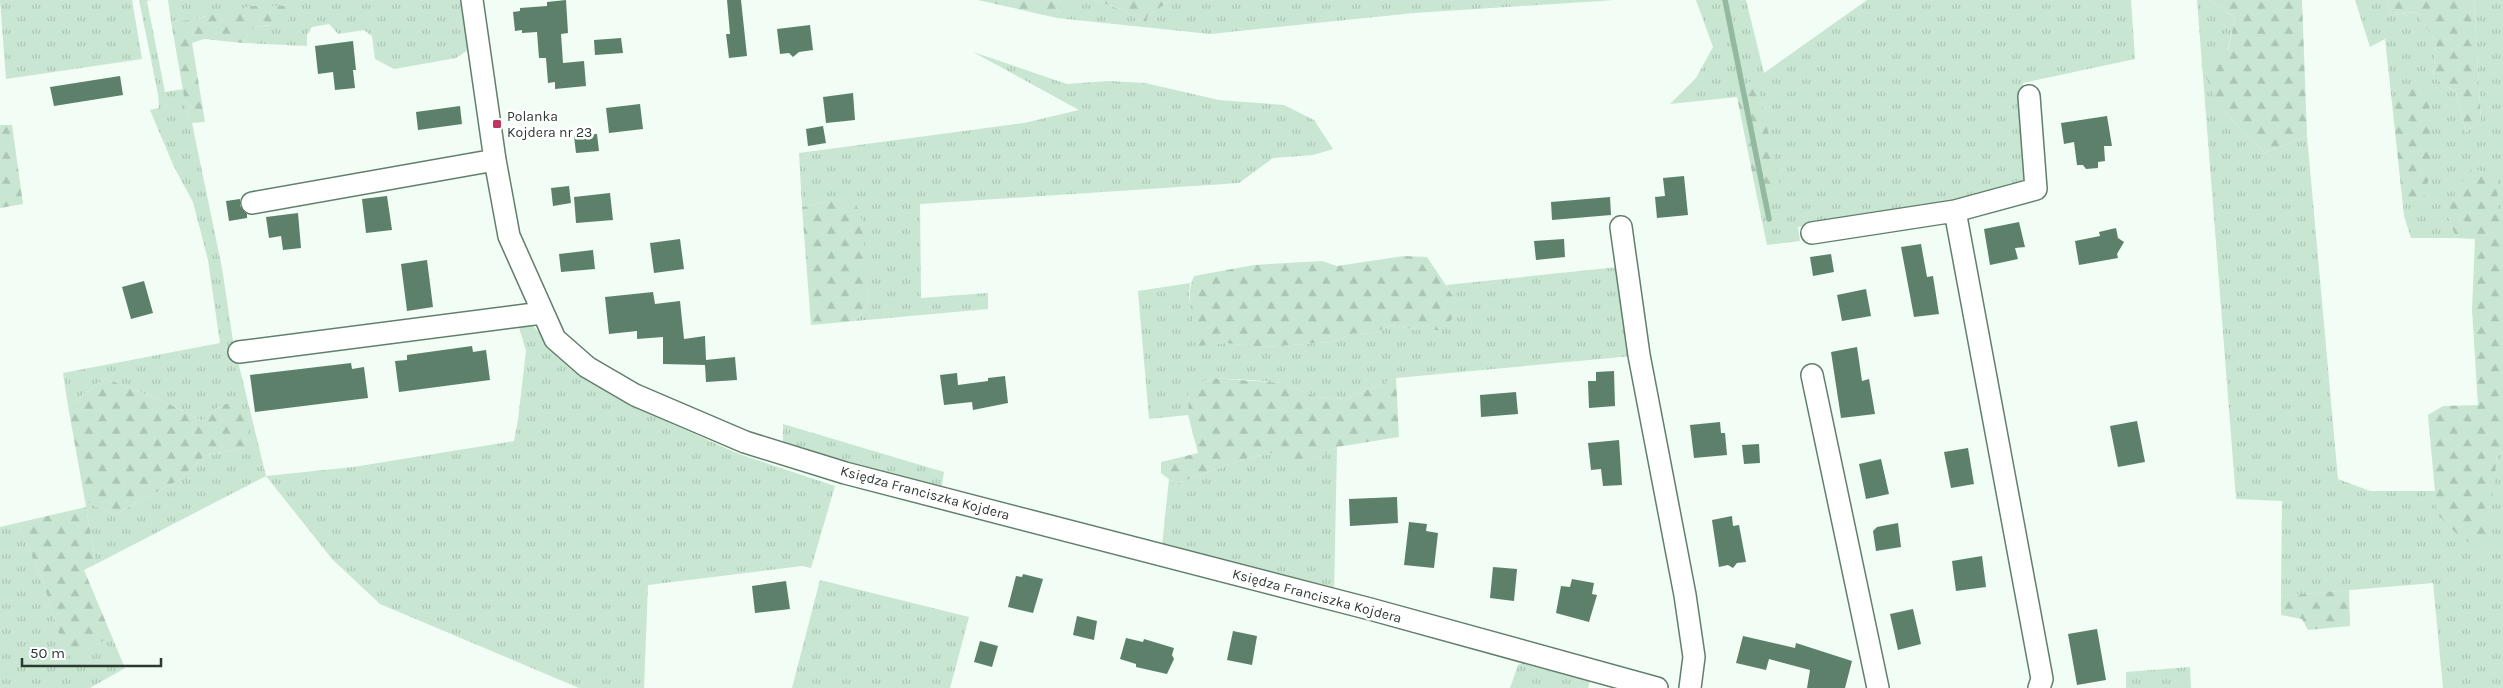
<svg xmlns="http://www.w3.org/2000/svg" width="2503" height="688" viewBox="0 0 2503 688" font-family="Karla,sans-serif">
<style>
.grass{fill:url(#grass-tufts)}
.forest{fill:url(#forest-firs)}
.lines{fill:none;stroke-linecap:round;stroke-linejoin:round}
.stream{stroke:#93b9a0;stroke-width:5.5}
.building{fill:#5c8069}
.minor-casing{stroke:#627f6c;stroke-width:24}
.minor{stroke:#fff;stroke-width:21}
.poi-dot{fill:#c23461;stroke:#fff;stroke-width:2}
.labels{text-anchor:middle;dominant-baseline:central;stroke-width:5;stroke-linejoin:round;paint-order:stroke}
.poi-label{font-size:14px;fill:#2c3931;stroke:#fff;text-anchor:start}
.street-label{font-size:14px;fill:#2c3931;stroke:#fff}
</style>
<defs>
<pattern id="grass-tufts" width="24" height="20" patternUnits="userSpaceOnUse" patternTransform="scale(1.25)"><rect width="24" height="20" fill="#c8e6d2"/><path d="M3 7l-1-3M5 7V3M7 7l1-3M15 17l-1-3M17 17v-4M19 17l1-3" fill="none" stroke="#acc6b5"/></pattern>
<pattern id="forest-firs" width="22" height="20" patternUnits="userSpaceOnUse" patternTransform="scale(1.25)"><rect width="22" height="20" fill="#c8e6d2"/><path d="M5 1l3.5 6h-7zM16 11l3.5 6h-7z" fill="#acc6b5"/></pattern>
</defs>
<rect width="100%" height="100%" fill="#f1fdf5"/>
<path class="grass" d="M0,0H132L142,59L6,79Z
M139,0H151L147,1L165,92L184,89L187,114L192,123L222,268L233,341L266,476L353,467L514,441L518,420L526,351L519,327L532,325L587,381L672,424L739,454L835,486L811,568L802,566L648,585L644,688H579L380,604L332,559L266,476L96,564L85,501L114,515L179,480L206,455L245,448L219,406L202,421L169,404L105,378L68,406L63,373L220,343L208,260L193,202L174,167L150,110L159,108L158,94Z
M168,0H464L471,48L456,58L394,69L375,59L372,36L364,30L338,34L329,24L312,27L307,35V46L243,43L253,28L270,25L284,6H250L235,13L200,17L189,22L171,21Z
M1061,0H1094L1126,11L1145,25L1148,16L1171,0H1615L1414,13L1210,34L1057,18Z
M1696,0H1746L1764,73L1867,0H2131L2135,59L2023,83L2030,179L1955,203L1798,227L1800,241L1767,245L1757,197L1780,186L1749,82L1737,97L1670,104L1696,78L1713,47Z
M2197,0H2209L2235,18L2216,100L2242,131L2265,153L2307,136L2338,479L2370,491H2435L2438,514L2491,496L2497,456L2503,452V688H2443L2433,583L2281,596L2282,501L2236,499Z
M2355,0H2386L2392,15L2416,12L2436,42L2433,77L2456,92L2466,132L2481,121L2474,0H2503V217L2447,214L2456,238H2411L2404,216L2402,197L2412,203L2404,90L2392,103L2385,39L2370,47Z
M973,52L1067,84L1109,81L1145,83L1219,100L1284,105L1314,120L1333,149L1313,155L1273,158L1239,183L920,204L921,298L988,293V309L855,321L868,303L866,274L831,201L802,207L799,153L1024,123L1079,110Z
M1618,267L1632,356L1396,378L1345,399L1317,397L1282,383L1250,380L1211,378L1189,387L1188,415L1149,419L1138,291L1190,283L1189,297L1199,345L1223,343L1266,347L1331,342L1354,333L1371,334L1391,325L1418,330L1455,299L1446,285Z
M783,424L944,472L941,491L783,448Z
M1337,447L1334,593L1162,546L1169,479L1175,484L1245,459L1277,452L1314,460Z
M17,523L42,579L66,656L112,637L125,668L90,688H0V527Z
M820,580L969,617L950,688H792Z
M1527,661L1591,678L1588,688H1510L1518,665Z
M2190,667L2191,688H2126V672Z"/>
<path class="forest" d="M978,0H1061L1057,18Z
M1094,0H1171L1148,16L1145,26L1126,11Z
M2209,0H2302L2307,136L2265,153L2242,131L2216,100L2201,65L2228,50L2235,18Z
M2386,0H2474L2481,121L2466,132L2456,92L2433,77L2436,42L2416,12L2392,15Z
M250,6H284L293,13L288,21L253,28L243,43L204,39L192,43L205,122L192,123L187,114L171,21C187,22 192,19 207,16C222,13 235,13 250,6Z
M1749,82H1753L1758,86L1780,186L1757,197L1737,97Z
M2425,87C2435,123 2432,157 2426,194L2412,204L2402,197L2392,103L2403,90Z
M0,125H12L23,204L0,208Z
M2472,168L2497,176L2498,215L2503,217V452L2497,456L2486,549L2462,539L2437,514L2428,415L2443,406L2478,405L2472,310L2475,239L2456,238L2447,214L2457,189Z
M854,199L863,223L868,303L855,321L811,325L802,207L831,201Z
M1404,256L1427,257L1455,299L1452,319L1440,330H1418L1391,325L1371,334L1354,333L1331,342L1266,347L1223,343L1199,346C1195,324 1184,297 1194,276L1254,265L1322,261L1337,266Z
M105,378L169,404L202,421L219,406L238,401L248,431L245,448L206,455L179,480L114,515L85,501L68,406Z
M1211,378L1282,383L1317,397L1345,399L1396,378L1399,437L1337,447L1314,460L1291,466L1277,452L1245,459L1175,484L1161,473V462L1198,453L1188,415L1189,386Z
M86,507L96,564L84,570L112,637L66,657L42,579L17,523Z
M2349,590L2350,626L2308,630L2302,619L2281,615V596Z"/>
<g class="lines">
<path class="stream" d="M1725,0L1769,219"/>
</g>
<path class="building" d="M566,0L568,33L561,34L563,63L584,61L586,86L555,89V82L548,83L546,58H539L537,32L522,33V30L515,31L513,12L520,11V8L547,6V2Z
M727,0H741L747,56L729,58L726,34H730Z
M810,25L813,50L799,52L793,57L789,53L780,54L777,29Z
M621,38L623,53L595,55L594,40Z
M353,41L356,70H353L355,88L335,90L333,72L318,74L315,46Z
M120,76L123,95L54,106L50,87Z
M853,93L855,120L826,123L823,97Z
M640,104L643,129L609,133L606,108Z
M460,106L462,124L418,130L416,112Z
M2107,116L2112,146H2104L2105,161L2098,162V168L2086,169L2083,165H2077L2074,142L2064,144L2061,123Z
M823,126L826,143L808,146L806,129Z
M597,134L599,151L576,153L574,136Z
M1684,176L1688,215L1657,218L1655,197L1665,196L1663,178Z
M569,186L571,203L553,206L551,188Z
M610,193L613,220L576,223L574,197Z
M387,196L392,230L366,233L362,199Z
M1610,197L1611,215L1552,220L1551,202Z
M240,199V206L247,214V218L229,221L226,201Z
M298,213L301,248L283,250L281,236L269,238L266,217Z
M2019,222L2025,247L2015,248L2018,259L1990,265L1984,229Z
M2116,228L2118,238L2124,242L2117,254L2118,258L2079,265L2075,241L2100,236L2099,232Z
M680,239L684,269L654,273L650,243Z
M1564,239L1565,257L1536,260L1534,241Z
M1921,244L1927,277L1933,276L1939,314L1914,317L1901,247Z
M593,250L595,269L561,272L559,254Z
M1831,254L1834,272L1813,276L1810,257Z
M427,260L433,307L407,311L401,264Z
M144,281L153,313L131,319L122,287Z
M1866,289L1871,316L1842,321L1837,295Z
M653,292L655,304L680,301L684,339L705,336L706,360L735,357L737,380L706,382L705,365L663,364V337L637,339V331L609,334L605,297Z
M472,346L473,352L486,350L490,380L399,392L395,361L407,360V355Z
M1857,347L1862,381L1869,379L1875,414L1841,418L1831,352Z
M351,363L352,369L364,367L368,398L255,412L250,375Z
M1614,371L1615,406L1589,408L1588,381H1596V372Z
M957,373L958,385L988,381V378L1005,376L1008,403L973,410L972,402L944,405L940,375Z
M1516,392L1518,414L1481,417L1480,395Z
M2137,421L2145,462L2118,467L2110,426Z
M1720,422L1721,433H1725L1727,455L1694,458L1690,425Z
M1619,440L1622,485L1603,486L1601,469L1591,470L1588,443Z
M1759,444L1760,463L1744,464L1742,445Z
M1968,448L1974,484L1951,488L1944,452Z
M1881,459L1889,494L1866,499L1859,464Z
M1397,497L1398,523L1350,526L1349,499Z
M1732,516L1733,526L1739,525L1746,562L1737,563L1733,568L1728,565L1719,567L1712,520Z
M1409,522L1427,524L1426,531L1438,533L1434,568L1404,565Z
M1898,523L1901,547L1876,551L1873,531L1877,527Z
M1982,556L1986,587L1956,591L1952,561Z
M1493,567L1517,569L1514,601L1490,598Z
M1023,574L1043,579L1033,613L1008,607L1016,576L1022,577Z
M1572,579L1594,583L1592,594L1597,595L1589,622L1556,613L1561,586L1570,587Z
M786,581L790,609L755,613L752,586Z
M1913,609L1921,644L1898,650L1890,614Z
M1077,616L1097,621L1094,640L1073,635Z
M2097,629L2106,680L2077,685L2068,634Z
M1233,631L1257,636L1252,665L1227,660Z
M1743,636L1795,648L1796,643L1852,661L1845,688H1807L1810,670L1769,659L1766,670L1736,663Z
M1126,638L1143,642L1144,639L1174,648L1172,655L1174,659L1167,674L1136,667V664L1120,659Z
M980,641L998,646L992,667L974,662Z"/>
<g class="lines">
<g class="minor-casing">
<path id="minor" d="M472,0L495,160L509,236L555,339L587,367L635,395L745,442L845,473L1370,609L1657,688
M252,203L495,160
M1955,211L2042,679L2039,688
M1621,227L1639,355L1685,595L1694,657L1690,688
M1812,233L1955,211L2036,189L2029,96
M239,352L542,313
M1812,375L1878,688"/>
</g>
<use href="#minor" class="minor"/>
</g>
<rect class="poi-dot" x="492" y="119" width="10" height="10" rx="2.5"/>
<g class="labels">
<g class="poi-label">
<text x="507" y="116">Polanka<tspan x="507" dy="16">Kojdera nr 23</tspan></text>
</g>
<g class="street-label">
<text transform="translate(925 493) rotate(15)">Księdza Franciszka Kojdera</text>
<text transform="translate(1317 596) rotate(15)">Księdza Franciszka Kojdera</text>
</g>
</g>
<path d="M22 658v8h139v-8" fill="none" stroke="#2c3931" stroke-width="2.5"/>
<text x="30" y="658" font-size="15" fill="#2c3931" stroke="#ffffff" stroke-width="4" paint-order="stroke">50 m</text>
</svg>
